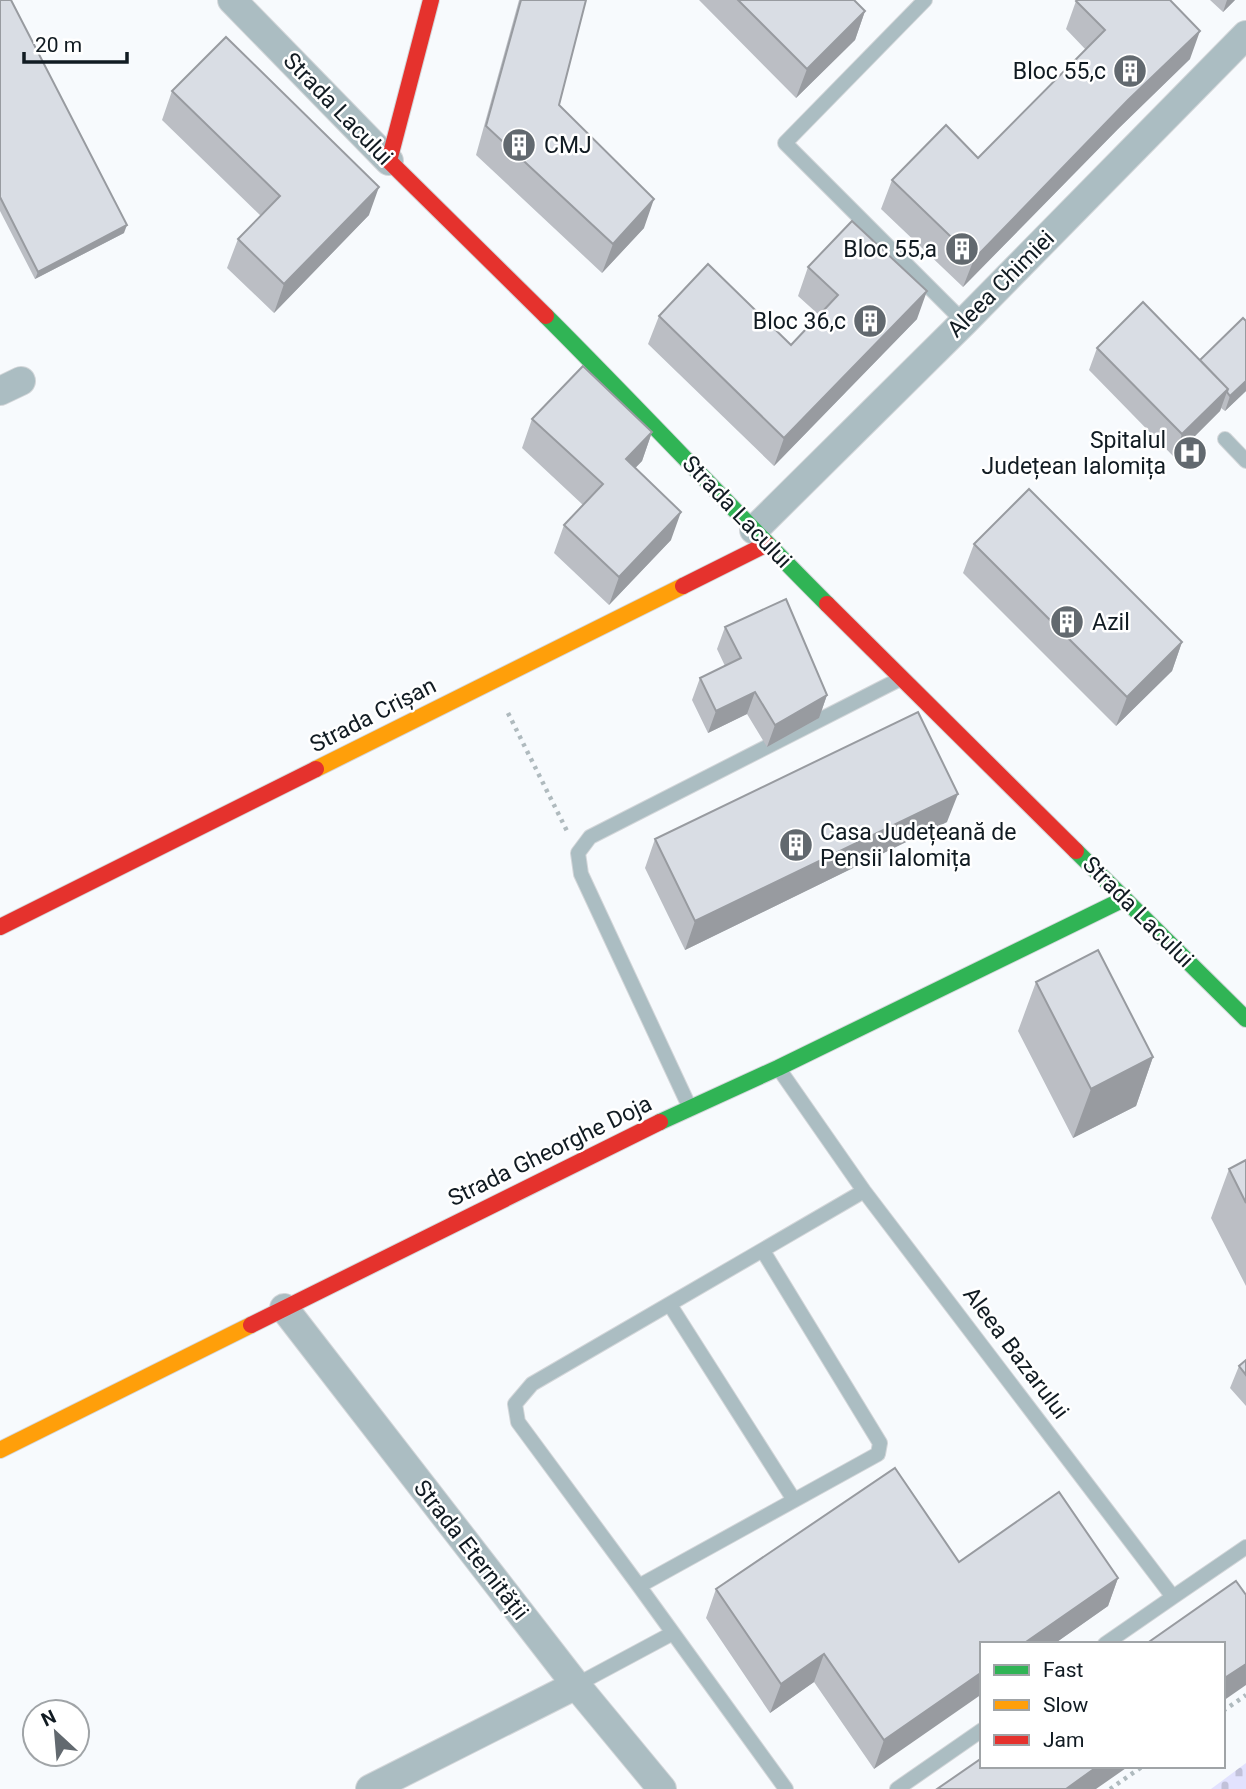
<svg xmlns="http://www.w3.org/2000/svg" width="1246" height="1789" viewBox="0 0 1246 1789" font-family="Roboto,sans-serif">
<style>
.cemetery{fill:url(#cemetery-stones)}
.lines{fill:none;stroke-linecap:round;stroke-linejoin:round}
.lane-casing{stroke:#d3d6d9;stroke-width:16}
.street-casing{stroke:#d3d6d9;stroke-width:30}
.fast-casing{stroke:#d3d6d9;stroke-width:18}
.slow-casing{stroke:#d3d6d9;stroke-width:18}
.jam-casing{stroke:#d3d6d9;stroke-width:18}
.path{stroke:#afbabe;stroke-width:4.5;stroke-dasharray:3.5 5;stroke-linecap:butt}
.lane{stroke:#abbdc2;stroke-width:14}
.street{stroke:#abbdc2;stroke-width:28}
.fast{stroke:#30b455;stroke-width:16}
.slow{stroke:#ff9f0a;stroke-width:16}
.jam{stroke:#e5322d;stroke-width:16}
.wall{fill:#bbbec4}
.shaded-wall{fill:#989ba0}
.building{fill:#d9dde4;stroke:#989ba0;stroke-width:2}
.labels{text-anchor:middle;dominant-baseline:central;stroke-width:5;stroke-linejoin:round;paint-order:stroke}
.poi-label{font-size:23px;fill:#111b22;stroke:#fff;text-anchor:end}
.street-label{font-size:23px;fill:#111b22;stroke:#fff}
</style>
<defs>
<pattern id="cemetery-stones" width="16" height="16" patternUnits="userSpaceOnUse" patternTransform="scale(1.75)"><rect width="16" height="16" fill="#e2e2fe"/><path d="M2 7V4a2 2 0 0 1 4 0v3zM10 15v-3a2 2 0 0 1 4 0v3z" fill="#c1c1d9"/></pattern>
</defs>
<rect width="100%" height="100%" fill="#f7fafd"/>
<path class="cemetery" d="M1246,1763V1789H1211Z"/>
<g class="lines">
<g class="lane-casing">
<path id="lane" d="M925,0L785,143L964,322
M1225,439L1246,461
M779,1069L864,1191L1173,1597L1105,1644
M689,1106L581,874L578,853L590,837L900,679
M670,1305L794,1500
M639,1586L878,1454L880,1443L763,1251
M1173,1597L1246,1547
M576,1685L673,1633
M786,1789L639,1586L518,1422L515,1404L532,1384L864,1191
M897,1789L982,1730"/>
</g>
<g class="street-casing">
<path id="street" d="M232,0L389,161
M0,391L21,381
M754,530L964,322L1246,35
M284,1308L576,1685L662,1789
M370,1789L576,1685"/>
</g>
<g class="fast-casing">
<path id="fast" d="M546,316C641,411 732,509 827,604
M1076,851L1246,1019
M660,1122L778,1068L1124,899"/>
</g>
<g class="slow-casing">
<path id="slow" d="M316,769L683,586
M0,1450L251,1325"/>
</g>
<g class="jam-casing">
<path id="jam" d="M431,0L389,161L546,316
M683,586L767,544
M827,604L1076,851
M0,927L316,769
M251,1325L660,1122"/>
</g>
<path class="path" d="M508,713L567,831
M1223,1711L1246,1695
M1110,1789L1143,1766"/>
<use href="#lane" class="lane"/>
<use href="#street" class="street"/>
<use href="#fast" class="fast"/>
<use href="#slow" class="slow"/>
<use href="#jam" class="jam"/>
</g>
<path class="wall" d="M0,0L124,233L35,279L0,211Z
M519,0H586L559,105L644,228L602,273L476,155Z
M699,0H854L865,11L855,40L796,98Z
M1210,0H1235L1223,12Z
M1076,1L1190,59L1118,129L963,287L881,209L892,180L978,158L1086,50L1066,29Z
M172,91L369,215L274,313L227,268L238,239L261,216L162,120Z
M808,267L917,319L774,466L648,344L659,316L791,345L819,315L798,296Z
M1097,348L1200,360L1246,391L1225,411L1221,408L1220,411L1174,457L1089,370Z
M532,419L652,432L642,461L635,468L671,540L609,605L554,553L564,525L583,505L522,448Z
M974,544L1182,642L1172,671L1116,726L963,573Z
M725,627L827,695L819,718L767,747L747,714L708,733L692,700L700,678L725,666L717,649Z
M947,822L685,950L645,868L655,839Z
M1036,982L1153,1057L1136,1106L1073,1138L1018,1031Z
M1246,1160V1286L1211,1218L1229,1169Z
M1246,1360V1406L1230,1388L1239,1366Z
M959,1562L1118,1578L1108,1606L1054,1644H982L874,1769L814,1682L770,1713L706,1618L716,1589Z"/>
<path class="shaded-wall" d="M1227,0H1235L1223,12Z
M865,11L855,40L796,98L807,69Z
M1200,31L1190,59L1118,129L963,287L974,259L1128,100Z
M379,187L369,215L274,313L284,284Z
M654,199L644,228L602,273L613,244Z
M127,225L124,233L35,279L38,272Z
M927,291L917,319L774,466L784,438Z
M1246,381V391L1225,411L1230,396Z
M1228,389L1220,411L1174,457L1182,434Z
M652,432L642,461L616,488L626,459Z
M681,512L671,540L609,605L619,577Z
M1182,642L1172,671L1116,726L1127,697Z
M755,692L747,714L708,733L716,711Z
M827,695L819,718L767,747L775,725Z
M958,794L947,822L685,950L695,921Z
M1153,1057L1136,1106L1073,1138L1091,1089Z
M1118,1578L1108,1606L1054,1644H1023Z
M824,1654L814,1682L770,1713L781,1684Z
M1246,1664V1685L1223,1701V1679Z
M982,1672V1694L874,1769L884,1740Z
M1098,1766H1129L1096,1789H1066Z"/>
<path class="building" d="M0,0H11L127,225L38,272L0,197Z
M521,0H586L559,105L654,199L613,244L486,126Z
M738,0H854L865,11L807,69Z
M1077,0H1170L1200,31L1128,100L974,259L892,180L946,125L978,158L1105,30L1076,1Z
M226,37L379,187L284,284L238,239L280,196L172,91Z
M852,221L927,291L784,438L659,316L708,264L791,345L838,295L808,267Z
M1143,302L1228,389L1182,434L1097,348Z
M1243,318L1246,321V381L1230,396L1227,392L1228,389L1200,360Z
M583,366L652,432L626,459L681,512L619,577L564,525L603,484L532,419Z
M1029,489L1182,642L1127,697L974,544Z
M786,599L827,695L775,725L755,692L716,711L700,678L741,658L725,627Z
M918,712L958,794L695,921L655,839Z
M1098,950L1153,1057L1091,1089L1036,982Z
M1246,1160V1203L1229,1169Z
M1246,1360V1375L1239,1366Z
M895,1468L959,1562L1059,1492L1118,1578L1023,1644H982V1672L884,1740L824,1654L781,1684L716,1589Z
M1236,1581L1246,1595V1664L1223,1679V1644H1146Z
M982,1758V1766H1098L1066,1789H937Z"/>
<defs>
<g id="building-disc" transform="scale(1.75)"><circle r="9.5" fill="#62696f" stroke="#fff"/><path d="M-4-6H4V6H1V3H-1V6H-4ZM-2.5-4.3h1.7v1.8h-1.7ZM.8-4.3h1.7v1.8H.8ZM-2.5-1h1.7V.8h-1.7ZM.8-1h1.7V.8H.8Z" fill="#fff"/></g>
<g id="hospital-disc" transform="scale(1.75)"><circle r="9.5" fill="#62696f" stroke="#fff"/><path d="M-5-5h3v3.5h4V-5h3V5h-3V1.5h-4V5h-3Z" fill="#fff"/></g>
</defs>
<g fill-rule="evenodd">
<use href="#building-disc" x="1130" y="71"/>
<use href="#building-disc" x="519" y="145"/>
<use href="#building-disc" x="962" y="249"/>
<use href="#building-disc" x="870" y="321"/>
<use href="#hospital-disc" x="1190" y="453"/>
<use href="#building-disc" x="1067" y="622"/>
<use href="#building-disc" x="796" y="845"/>
</g>
<g class="labels">
<g class="poi-label">
<text x="1106" y="71">Bloc 55,c</text>
<text x="544" y="145" text-anchor="start">CMJ</text>
<text x="937" y="249">Bloc 55,a</text>
<text x="846" y="321">Bloc 36,c</text>
<text x="1166" y="440">Spitalul<tspan x="1166" dy="26">Județean Ialomița</tspan></text>
<text x="1092" y="622" text-anchor="start">Azil</text>
<text x="820" y="832" text-anchor="start">Casa Județeană de<tspan x="820" dy="26">Pensii Ialomița</tspan></text>
</g>
<g class="street-label">
<text transform="translate(338 109) rotate(46)">Strada Lacului</text>
<text transform="translate(1001 284) rotate(-45)">Aleea Chimiei</text>
<text transform="translate(737 512) rotate(46)">Strada Lacului</text>
<text transform="translate(373 715) rotate(-27)">Strada Crișan</text>
<text transform="translate(1138 912) rotate(45)">Strada Lacului</text>
<text transform="translate(550 1151) rotate(-26)">Strada Gheorghe Doja</text>
<text transform="translate(1016 1353) rotate(53)">Aleea Bazarului</text>
<text transform="translate(471 1550) rotate(52)">Strada Eternității</text>
</g>
</g>
<rect x="980" y="1642" width="245" height="126" fill="#ffffff" stroke="#a0a4a7" stroke-width="2"/>
<rect x="994" y="1665" width="35" height="10" fill="#30b455" stroke="#a0a4a7" stroke-width="2"/>
<text x="1043" y="1677" font-size="21" fill="#111b22">Fast</text>
<rect x="994" y="1700" width="35" height="10" fill="#ff9f0a" stroke="#a0a4a7" stroke-width="2"/>
<text x="1043" y="1712" font-size="21" fill="#111b22">Slow</text>
<rect x="994" y="1735" width="35" height="10" fill="#e5322d" stroke="#a0a4a7" stroke-width="2"/>
<text x="1043" y="1747" font-size="21" fill="#111b22">Jam</text>
<g transform="translate(56 1733) rotate(334)"><circle r="33" fill="#ffffff" stroke="#a0a4a7" stroke-width="2"/>
<path d="M0-5L12 26L0 18L-12 26Z" fill="#62696f"/>
<text y="-10" font-size="19" font-weight="bold" text-anchor="middle" fill="#111b22">N</text>
</g>
<path d="M24 52v10h103v-10" fill="none" stroke="#111b22" stroke-width="3.5"/>
<text x="35" y="52" font-size="21" fill="#111b22" stroke="#ffffff" stroke-width="5" paint-order="stroke">20 m</text>
</svg>
